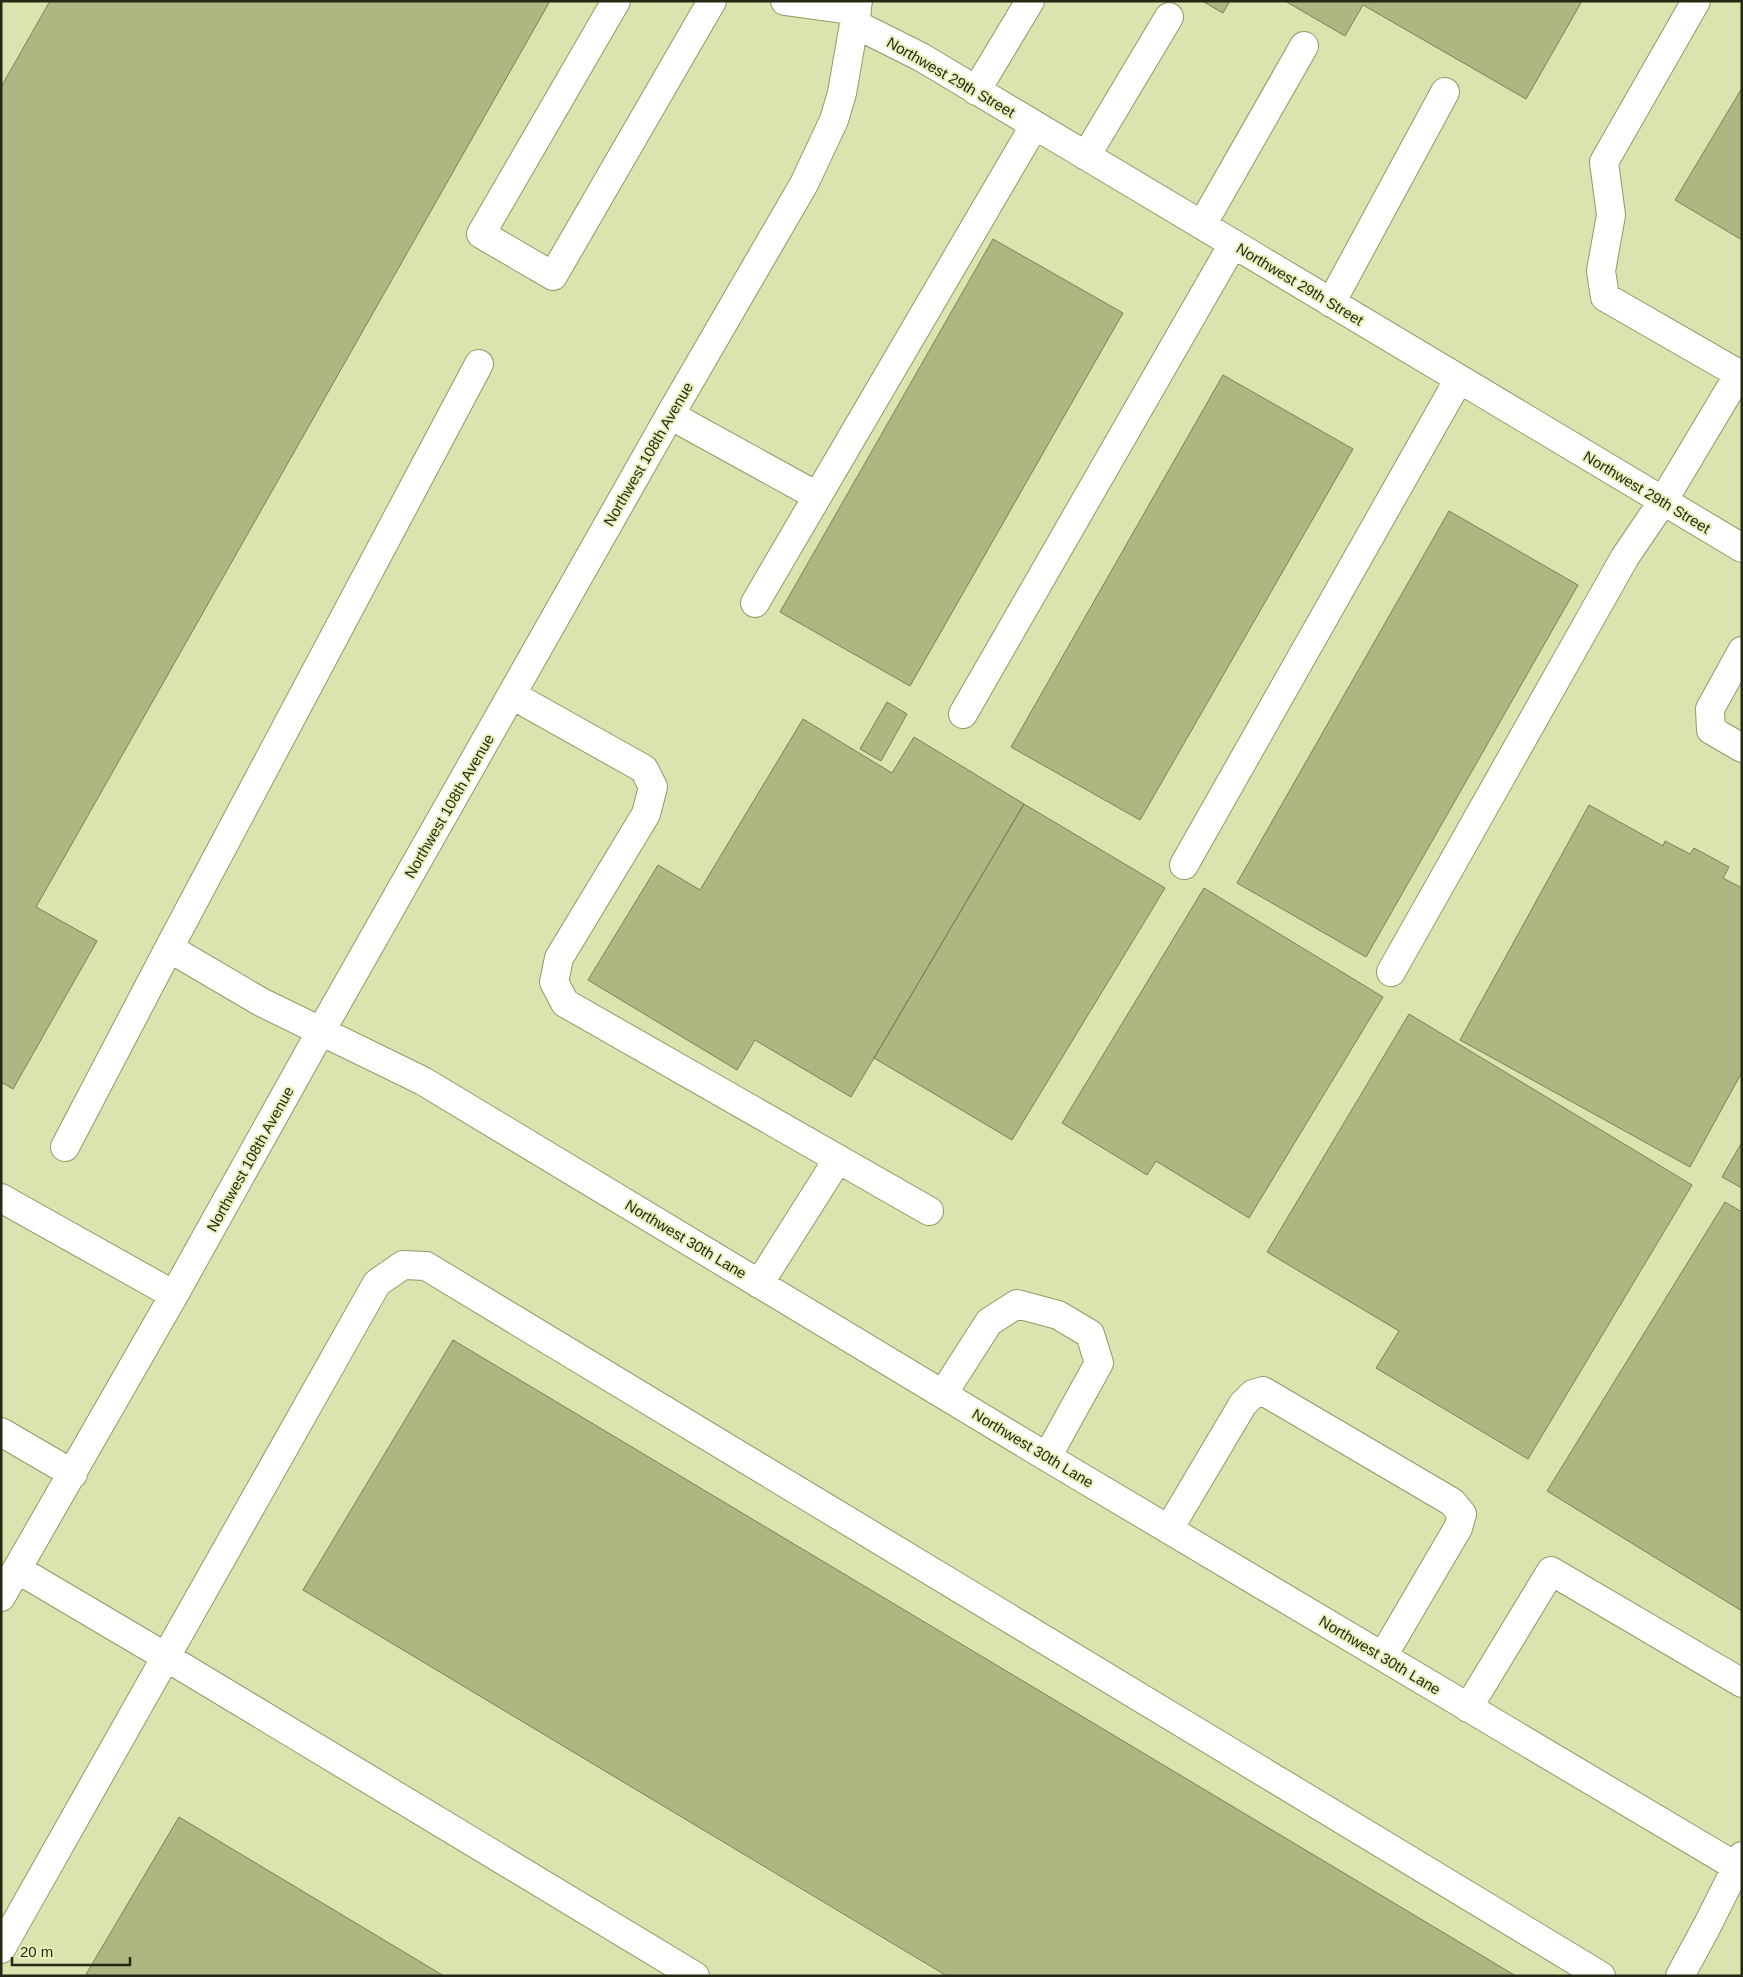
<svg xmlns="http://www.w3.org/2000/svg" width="1743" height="1977" viewBox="0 0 1743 1977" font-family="Helvetica,sans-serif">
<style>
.building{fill:#acb782;stroke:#798350}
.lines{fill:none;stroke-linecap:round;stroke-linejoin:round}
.minor-casing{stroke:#919a67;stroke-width:30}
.minor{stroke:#fff;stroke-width:28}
.labels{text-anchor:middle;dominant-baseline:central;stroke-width:4;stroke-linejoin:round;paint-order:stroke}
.street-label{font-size:15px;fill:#252914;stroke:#e6f1bb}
</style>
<rect width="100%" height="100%" fill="#d9e4ae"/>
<path class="building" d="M50,1H550L36,907L97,941L13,1089L1,1082V87Z
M1202,1H1230L1223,13Z
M1285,1H1582L1526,99L1363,5L1345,36Z
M1742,88V240L1675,200Z
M993,239L1123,313L910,686L780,612Z
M1223,375L1353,449L1140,820L1011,747Z
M1449,511L1578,585L1366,957L1237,883Z
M887,702L907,714L881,761L860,749Z
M803,719L892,773L914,737L1024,804L851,1097L755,1040L737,1070L588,980L658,865L700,890Z
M1024,804L1165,888L1012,1140L874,1058Z
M1589,805L1663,846L1665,841L1690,854L1694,848L1729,867L1723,878L1742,888V1072L1690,1167L1460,1040Z
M1204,888L1383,997L1249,1218L1156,1161L1147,1175L1062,1123Z
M1409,1014L1692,1185L1528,1459L1376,1368L1399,1331L1267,1252Z
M1742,1142V1188L1722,1177Z
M1725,1202L1742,1212V1611L1547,1491Z
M453,1340L1516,1976H947L303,1590Z
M179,1817L444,1976H85Z"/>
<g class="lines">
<g class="minor-casing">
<path id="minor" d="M616,1L481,234L553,276L712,1
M785,1L857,11
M1696,1L1604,162L1611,215L1601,271L1605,297L1739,374
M855,24L921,57L1742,548
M976,91L1030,1
M1086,156L1169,17
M1202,225L1304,46
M1331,303L1445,92
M670,415L817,496
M755,603L1034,126
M1742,651L1710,709L1711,730L1742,748
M512,695L644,769L653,787L646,814L559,958L554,982L565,1003L929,1211
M963,714L1233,244
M1184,865L1459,379
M169,948L261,1002L423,1081L1047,1457L1742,1870
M1391,972L1625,557L1663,501L1739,374L1742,376
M65,1147L169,948L479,364
M1,1198L174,1295
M759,1284L838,1159
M943,1394L989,1322L1017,1304L1058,1315L1090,1334L1099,1363L1047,1457
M1,1432L73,1474
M1169,1529L1243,1404L1253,1394L1263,1391L1452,1502L1462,1514L1458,1528L1383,1656
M17,1569L166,1657L695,1976
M1,1597L174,1295L321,1031L670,415L804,184L834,120L842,93L858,1
M1468,1708L1551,1571L1742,1683
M1,1949L377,1283L403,1265L426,1266L1601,1976
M1680,1976L1706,1928L1742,1856"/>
</g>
<use href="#minor" class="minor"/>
</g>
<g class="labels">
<g class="street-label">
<text transform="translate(951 77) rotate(30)">Northwest 29th Street</text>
<text transform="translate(1300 284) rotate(31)">Northwest 29th Street</text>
<text transform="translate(648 454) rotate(-60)">Northwest 108th Avenue</text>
<text transform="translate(1647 492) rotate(31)">Northwest 29th Street</text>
<text transform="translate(449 806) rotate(-60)">Northwest 108th Avenue</text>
<text transform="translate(250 1159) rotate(-61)">Northwest 108th Avenue</text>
<text transform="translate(686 1239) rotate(31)">Northwest 30th Lane</text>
<text transform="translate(1033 1448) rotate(31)">Northwest 30th Lane</text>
<text transform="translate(1380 1655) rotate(31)">Northwest 30th Lane</text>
</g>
</g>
<rect width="1743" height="1977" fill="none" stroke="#252914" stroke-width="5"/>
<path d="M12 1957v8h118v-8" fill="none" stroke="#252914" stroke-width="2.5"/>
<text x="20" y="1957" font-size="15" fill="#252914" stroke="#e6f1bb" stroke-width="4" paint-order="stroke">20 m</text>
</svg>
